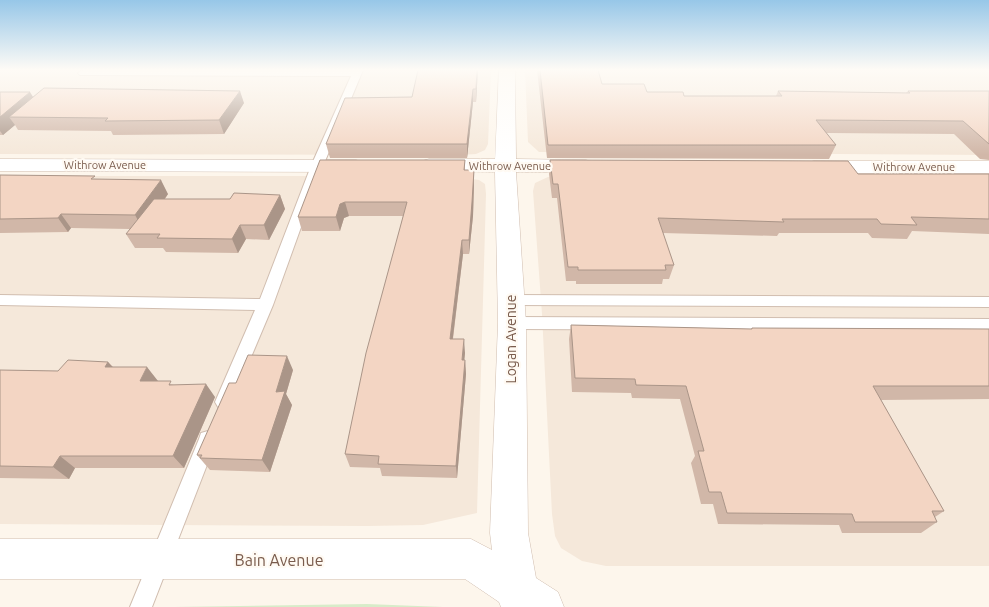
<svg xmlns="http://www.w3.org/2000/svg" width="989" height="607" viewBox="0 0 989 607" font-family="Ubuntu,sans-serif">
<style>
.residential{fill:#f5e8da}
.green{fill:#d8ecc9}
.lines{fill:none;stroke-linecap:round;stroke-linejoin:round}
.service-casing{stroke:#d1beb0;stroke-width:2}
.minor-casing{stroke:#d1beb0;stroke-width:1}
.service{fill:#fff;fill-rule:evenodd}
.minor{fill:#fff;fill-rule:evenodd}
.wall{fill:#d1b7a8}
.shaded-wall{fill:#aa9588}
.building{fill:#f3d5c3;stroke:#aa9588}
.labels{text-anchor:middle;dominant-baseline:central;stroke-width:4.5;stroke-linejoin:round;paint-order:stroke}
.far-street-label{font-size:11px;fill:#7a5c4d;stroke:#fffaf3}
.street-label{font-size:14px;fill:#7a5c4d;stroke:#fffaf3}
.near-street-label{font-size:16px;fill:#7a5c4d;stroke:#fffaf3}
</style>
<rect width="100%" height="100%" fill="#fdf6ec"/>
<path class="residential" d="M0,70H491L488,144L485,150L476,154L459,155L0,154Z
M525,70H989V155L539,152L528,142Z
M0,176H448L479,180L485,184L486,194L477,513L423,525L368,526L0,524Z
M548,177H989V566H606L582,561L561,548L555,536L552,514L542,314L533,191L535,183Z"/>
<path class="green" d="M367,604L443,607H174Z"/>
<g class="lines">
<g class="service-casing">
<path id="service" d="M83,70H363L323,166L273,305L230,407L224,409L218,407L215,402L255,310L0,305V295L260,299L311,166L351,76L80,75L78,73Z
M511,295L989,297V307L511,305L506,304L504,300L506,296Z
M512,317L989,319V331L512,329L507,327L504,323L507,319Z
M208,431L215,433L217,439L152,607H130L199,439L201,433Z"/>
</g>
<g class="minor-casing">
<path id="minor" d="M499,70H515L516,159L586,160L593,162L597,166L593,170L586,172H516L526,323L528,533L536,578L558,592L564,607H501L499,602L465,579H0V539H471L492,550L490,533L498,323L495,172L429,171L422,169L418,165L422,161L429,159H495Z
M0,159L356,160L363,162L367,166L363,170L356,172L0,171Z
M814,161H989V173H814L807,171L803,167L807,163Z"/>
</g>
<use href="#service" class="service"/>
<use href="#minor" class="minor"/>
</g>
<path class="wall" d="M478,70L476,102H473L467,158H330L326,144L412,97Z
M537,70H598L602,84L647,92L684,96H776L778,91L906,93L908,91H989V160L980,159L954,134L826,133L836,145L829,159L547,158Z
M0,92L33,97L244,103L224,134L113,135L111,131L18,130L15,125L3,135H0Z
M465,160V170H474V183L473,216L469,254H463L453,339L465,353L464,360H465L466,374L457,478L382,476L380,468L350,467L345,454L403,216H349L344,218L340,231H302L298,217Z
M550,160L858,174H989V234L912,231L907,239L872,238L868,233H779L777,236L663,233L674,265L669,279H663L662,284H576V281H566L557,198H552L549,174Z
M0,175L97,179L168,194L165,199H230L280,195L285,209L269,240L246,239L238,253L166,252L163,248H135L126,234L130,229L71,228L68,232L0,233Z
M571,325L751,329L752,328L989,329V399L881,400L944,511L935,517L937,522L921,533H842L839,525L718,524L713,504H701L691,463L695,456L680,399L632,398L631,393L572,392L569,339Z
M108,362L113,367L158,381L174,385L215,397L184,468H75L69,479L0,478V370L58,371Z
M293,370L286,394L292,405L270,472L210,470L197,455L236,383Z"/>
<path class="shaded-wall" d="M477,70H478L476,102V89Z
M473,89V102L467,158V144Z
M240,91L244,103L224,134L219,120Z
M30,92L38,105L9,117L15,125L3,135L0,131V117Z
M474,170V183L473,216L469,254V240Z
M161,180L168,194L143,229L135,215Z
M280,195L285,209L269,240L264,225Z
M345,202L349,216L344,218L340,231L336,217L340,204Z
M61,214L71,228L68,232L58,218Z
M240,225L246,239L238,253L232,239Z
M462,240L463,254L451,353L450,339Z
M464,339L465,353L463,374L462,360Z
M287,356L293,370L286,394L292,405L270,472L262,460L276,392Z
M465,360L466,374L457,478L456,466Z
M108,362L120,375L105,367Z
M147,367L158,381H140Z
M206,384L215,397L184,468L173,456Z
M60,456L75,468L69,479L53,467Z"/>
<path class="building" d="M418,70H477L476,89H473L467,144H326L345,98L412,97Z
M540,70H598L602,84H644L647,92H683L684,96H782L778,91L910,93L908,91H989V144L963,121L816,120L836,145H548Z
M44,88L240,91L219,120L105,121L108,118L9,117Z
M0,92H30L0,117Z
M320,160H465L464,170H474L472,202L469,240H462L450,339H464L462,360H465L456,466L378,464L379,456L345,454L366,353L407,202H345L340,204L336,217H298Z
M550,160L848,161L858,174H989V219L911,217L917,225L881,224L877,219H782L784,222L658,218L674,265H665L666,270H578V267H568L558,184H553Z
M0,175L95,176L91,179L161,180L135,215L61,214L58,218L0,219Z
M234,193L280,195L264,225H240L232,239L157,238L160,234H126L154,199H230Z
M571,325L752,329V328L989,329V386H873L944,511H932L937,522H855L852,514L727,513L721,492H709L698,451H704L686,386L636,385L635,379L575,378Z
M248,355L287,356L276,392L285,391L262,460L200,458L202,455H197L229,383H236Z
M68,360L108,362L105,367H147L140,381H171L169,385L206,384L173,456H60L53,467L0,466V370L58,371Z"/>
<linearGradient id="sky" x2="0" y2="1"><stop stop-color="#97c7e8"/><stop offset="0.45" stop-color="#fefbf6"/><stop offset="1" stop-color="#fefbf6" stop-opacity="0"/></linearGradient>
<rect width="989" height="155" fill="url(#sky)"/>
<g class="labels">
<g class="far-street-label">
<text x="105" y="165">Withrow Avenue</text>
<text x="510" y="166">Withrow Avenue</text>
<text x="914" y="167">Withrow Avenue</text>
</g>
<g class="street-label">
<text transform="translate(511 339) rotate(-90)">Logan Avenue</text>
</g>
<g class="near-street-label">
<text x="279" y="560">Bain Avenue</text>
</g>
</g>
</svg>
